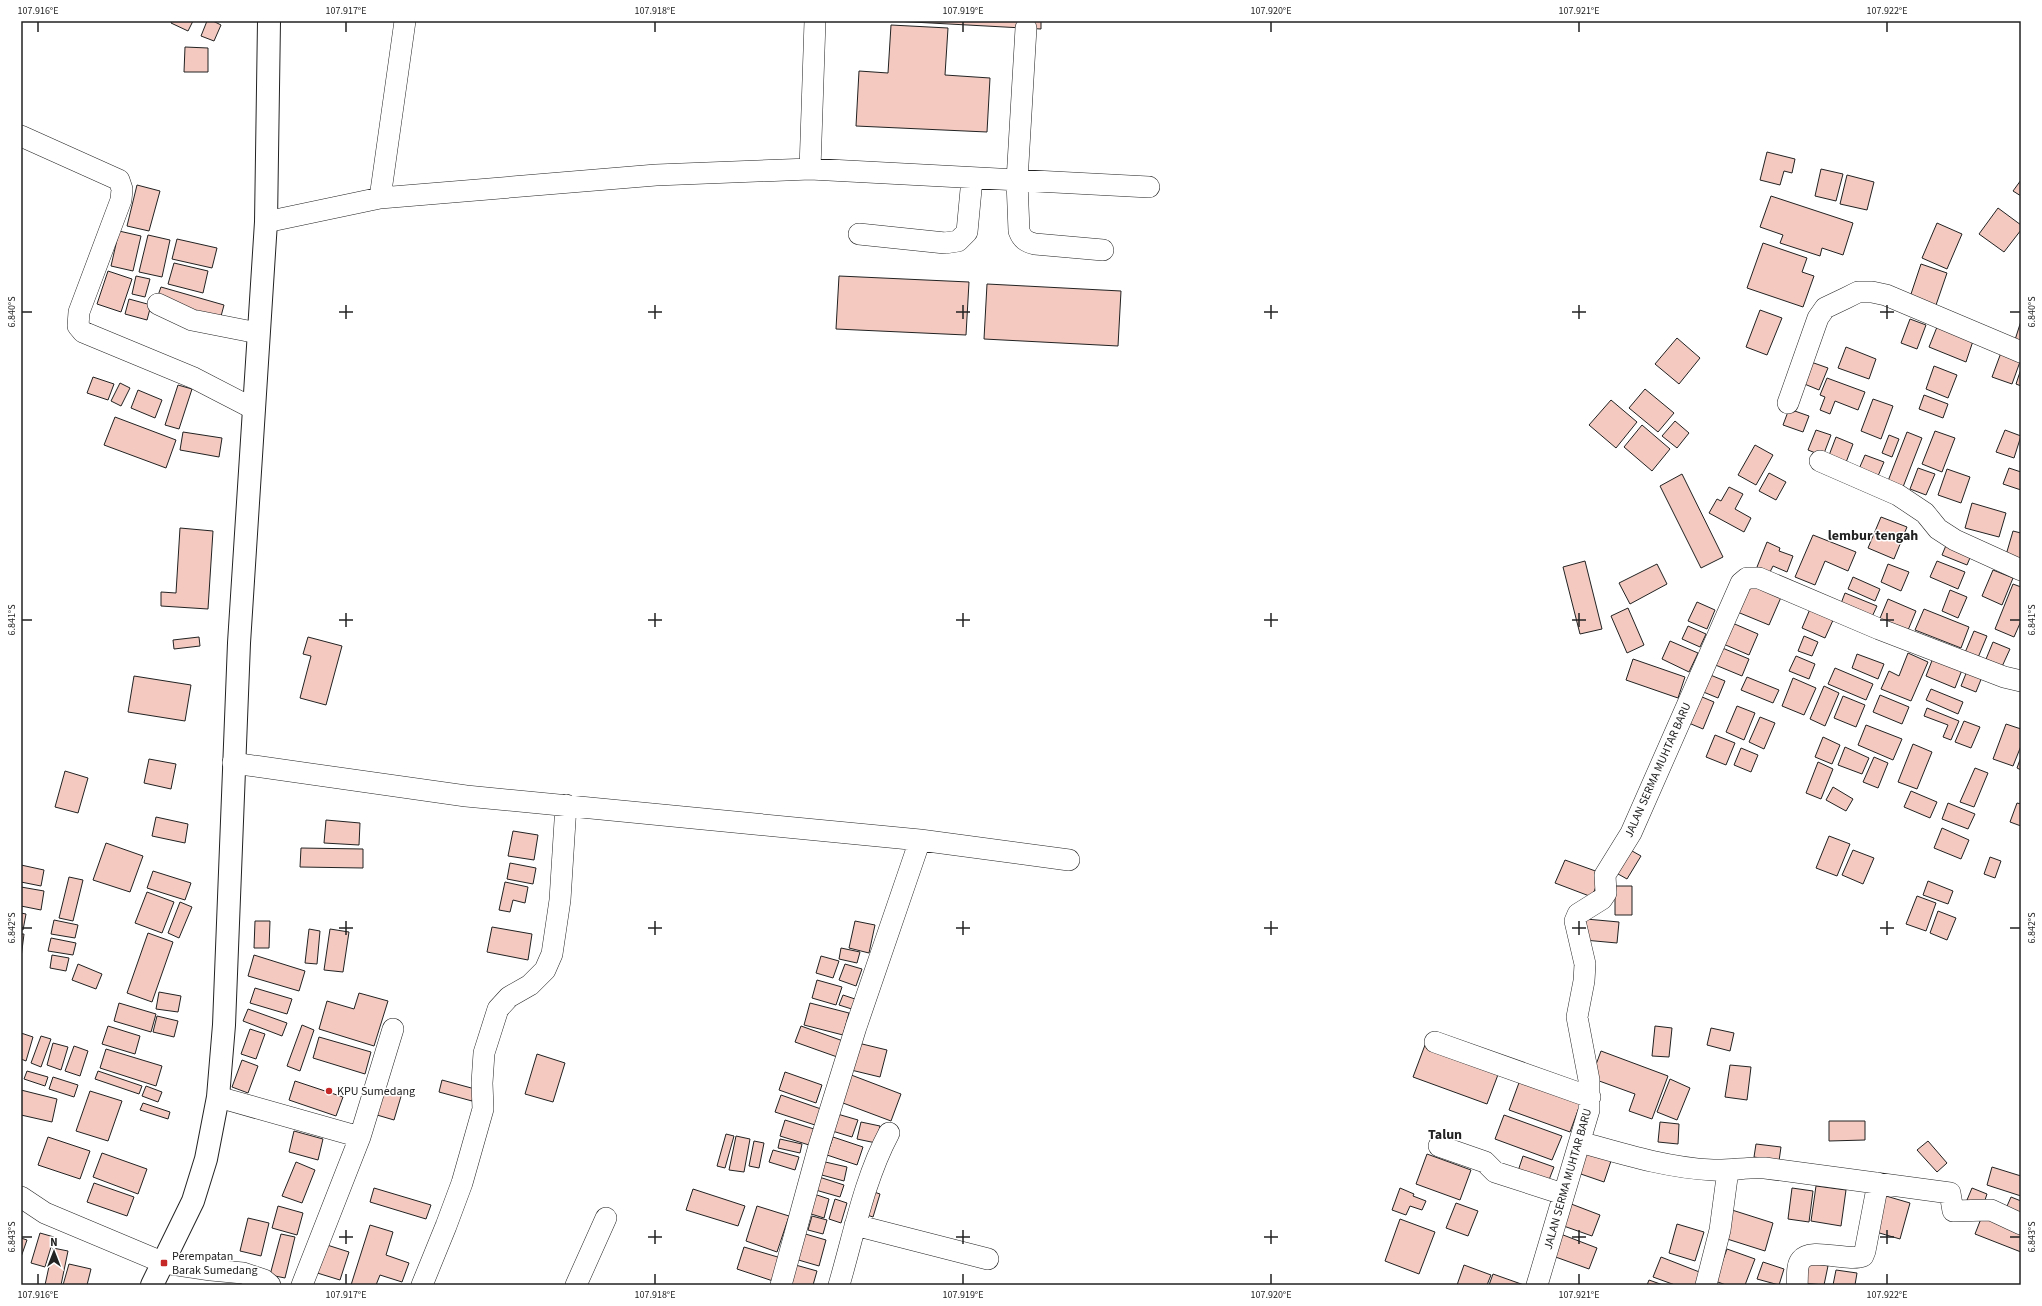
<svg xmlns="http://www.w3.org/2000/svg" width="2042" height="1306" viewBox="0 0 2042 1306" font-family="'Source Sans 3',sans-serif">
<style>
.building{fill:#f3c9c0;stroke:#222}
.lines{fill:none;stroke-linecap:round;stroke-linejoin:round}
.minor-casing{stroke:#222;stroke-width:22}
.highway-casing{stroke:#222;stroke-width:24}
.minor{stroke:#fff;stroke-width:21}
.highway{stroke:#fff;stroke-width:22}
.ticks{fill:none;stroke:#222;stroke-width:1.5}
.poi-dot{fill:#c62828;stroke:#fff;stroke-width:1.5}
.labels{text-anchor:middle;dominant-baseline:central;stroke-width:3;stroke-linejoin:round;paint-order:stroke}
.street-label{font-size:12px;fill:#222;stroke:#fff}
.poi-label{font-size:12px;fill:#222;stroke:#fff;text-anchor:start}
.quarter-label{font-size:14px;font-weight:bold;fill:#222;stroke:#fff}
.neatline{fill:none;stroke:#222;stroke-width:1.5}
.ticks-label{font-size:10px;text-anchor:middle;fill:#222}
</style>
<rect width="100%" height="100%" fill="#fff"/>
<path class="building" d="M172,21H193L188,31L171,23Z
M207,21H213L221,25L214,41L201,36Z
M894,21H1041V29Z
M891,25L948,28L945,75L990,78L987,132L856,126L859,71L888,73Z
M185,47L208,48V72H184Z
M1767,152L1795,159L1792,173L1784,171L1780,185L1760,180Z
M1821,169L1843,174L1836,201L1815,196Z
M1847,175L1874,182L1867,210L1840,204Z
M2021,180V196L2013,191Z
M137,185L160,191L149,231L127,226Z
M1771,196L1853,223L1843,255L1822,248L1820,256L1780,243L1783,235L1760,227Z
M1998,208L2021,225V230L2004,252L1979,234Z
M1937,223L1962,234L1947,269L1922,258Z
M119,231L141,236L133,271L111,266Z
M148,235L170,240L162,277L139,272Z
M177,239L217,248L212,268L172,259Z
M1763,243L1807,258L1802,272L1814,276L1803,307L1747,288Z
M174,263L208,271L203,293L168,284Z
M1921,264L1947,273L1935,308L1909,300Z
M108,271L132,279L121,312L97,304Z
M136,276L150,279L145,297L132,294Z
M839,276L969,282L966,335L836,329Z
M987,284L1121,291L1118,346L984,339Z
M161,287L224,305L220,320L156,301Z
M129,299L151,305L147,320L125,314Z
M1760,310L1782,318L1767,355L1746,347Z
M1910,319L1926,325L1917,349L1901,343Z
M2021,321V345L2014,343Z
M1937,327L1973,341L1966,362L1929,347Z
M1677,338L1700,358L1679,384L1655,364Z
M1846,347L1876,359L1869,379L1838,368Z
M2002,350L2021,359L2012,384L1992,377Z
M1811,362L1828,368L1819,390L1802,383Z
M1934,366L1957,375L1948,398L1926,389Z
M2021,369V386L2016,384Z
M93,377L114,384L108,400L87,393Z
M1827,378L1865,392L1858,410L1835,401L1830,414L1820,410L1825,397L1820,395Z
M120,383L130,388L121,406L111,401Z
M178,385L192,389L179,429L165,425Z
M1645,389L1674,413L1658,432L1629,408Z
M138,390L162,400L155,418L131,408Z
M1924,395L1948,404L1943,418L1919,409Z
M1873,399L1893,406L1881,439L1861,431Z
M1611,400L1637,422L1616,448L1589,425Z
M1789,409L1809,416L1803,432L1783,425Z
M115,417L176,440L166,468L104,445Z
M1675,421L1689,433L1677,448L1662,436Z
M1642,425L1670,449L1652,471L1624,447Z
M1816,430L1831,435L1823,456L1808,450Z
M2005,430L2021,436L2014,458L1996,452Z
M1935,431L1955,438L1942,472L1922,464Z
M183,432L222,438L219,457L180,450Z
M1907,432L1922,438L1903,487L1888,481Z
M1889,435L1899,439L1892,457L1882,453Z
M1836,437L1853,444L1845,465L1828,458Z
M1755,445L1773,455L1756,485L1738,475Z
M1865,455L1884,462L1878,476L1859,469Z
M1918,468L1935,474L1926,495L1910,489Z
M2009,468L2021,472V490L2003,484Z
M1947,469L1970,477L1961,503L1938,495Z
M1769,473L1786,482L1776,500L1759,491Z
M1682,474L1723,557L1701,568L1660,486Z
M1729,487L1743,494L1735,509L1751,518L1744,532L1709,513L1717,499L1721,501Z
M1972,503L2006,513L1999,537L1965,528Z
M1881,517L1907,527L1894,559L1868,548Z
M180,528L213,531L208,609L161,606V592L176,593Z
M2013,531L2021,533V559L2006,555Z
M1813,535L1856,552L1848,571L1825,561L1815,585L1795,577Z
M1767,542L1780,548L1779,551L1793,556L1787,572L1773,566L1770,572L1757,567Z
M1947,543L1972,553L1967,565L1942,555Z
M1585,561L1602,629L1580,634L1563,567Z
M1937,561L1965,572L1958,589L1930,577Z
M1657,564L1667,584L1630,604L1619,583Z
M1888,564L1909,572L1901,591L1881,582Z
M1993,570L2013,578L2002,605L1982,596Z
M1853,577L1880,589L1875,601L1848,589Z
M1748,581L1782,595L1769,625L1735,611Z
M2013,584L2021,587V621L2014,637L1995,629Z
M1950,590L1967,597L1958,618L1942,611Z
M1845,593L1877,606L1871,619L1840,606Z
M1888,599L1916,611L1906,635L1878,623Z
M1697,602L1715,610L1707,629L1688,621Z
M1628,608L1644,645L1627,653L1611,616Z
M1810,609L1834,618L1825,638L1802,628Z
M1924,609L1969,627L1961,648L1915,630Z
M1730,622L1758,634L1749,655L1721,643Z
M1688,626L1706,634L1700,647L1682,639Z
M1974,631L1987,636L1977,660L1964,655Z
M1804,636L1818,642L1812,656L1798,651Z
M199,637L200,646L174,649L173,640Z
M308,637L342,646L326,705L300,698L311,656L303,654Z
M1670,641L1698,653L1689,672L1662,659Z
M1993,642L2010,649L2000,671L1984,664Z
M1720,647L1749,659L1742,676L1713,664Z
M1908,653L1928,662L1911,701L1881,689L1889,671L1899,676Z
M1857,654L1884,664L1878,679L1852,668Z
M1796,656L1815,664L1809,679L1789,671Z
M1933,658L1962,670L1955,688L1926,676Z
M1633,659L1685,677L1678,698L1626,680Z
M1835,668L1873,684L1866,700L1828,684Z
M1967,671L1982,677L1976,692L1961,686Z
M1708,674L1725,681L1718,698L1701,691Z
M134,676L191,685L185,721L128,712Z
M1747,677L1779,690L1773,703L1741,690Z
M1793,678L1816,688L1804,715L1782,706Z
M1824,686L1839,693L1825,726L1810,719Z
M1931,689L1963,702L1958,714L1926,700Z
M1695,694L1714,702L1703,729L1684,721Z
M1880,695L1909,707L1902,724L1873,712Z
M1843,696L1865,705L1856,727L1834,718Z
M1737,706L1755,713L1744,740L1726,732Z
M1927,708L1959,721L1951,740L1943,737L1948,725L1924,716Z
M1760,717L1775,723L1764,749L1749,742Z
M1964,721L1980,727L1971,748L1955,742Z
M2006,724L2021,729V746L2013,766L1993,759Z
M1866,725L1902,739L1893,760L1858,745Z
M1715,735L1735,743L1726,765L1706,757Z
M1823,737L1840,745L1832,764L1815,757Z
M1913,744L1932,752L1917,789L1898,782Z
M1845,747L1869,758L1862,774L1838,765Z
M1741,748L1758,755L1751,772L1734,765Z
M1874,757L1888,763L1878,788L1863,782Z
M2021,757V770L2017,768Z
M149,759L176,764L171,789L144,783Z
M1818,762L1833,769L1821,799L1806,793Z
M1975,768L1988,773L1974,807L1960,802Z
M65,771L88,778L78,813L55,807Z
M1833,787L1853,799L1846,811L1826,800Z
M1911,791L1937,802L1930,818L1904,807Z
M1948,803L1975,814L1968,829L1942,819Z
M2017,803L2021,804V826L2010,822Z
M156,817L188,824L185,843L152,836Z
M326,820L360,823L359,845L324,843Z
M1942,828L1969,840L1961,859L1934,848Z
M513,831L538,835L534,860L508,856Z
M1829,836L1850,844L1837,876L1816,868Z
M106,843L143,856L130,892L93,880Z
M1625,847L1641,856L1627,879L1611,870Z
M301,848L363,849V868L300,867Z
M1853,850L1874,858L1863,884L1842,875Z
M1990,857L2001,861L1995,878L1984,874Z
M1565,860L1601,873L1592,897L1555,883Z
M510,863L536,868L533,884L507,879Z
M21,865L44,870L41,886L21,882Z
M153,871L191,883L185,900L147,888Z
M69,877L83,880L73,921L59,918Z
M1928,881L1953,891L1948,904L1923,895Z
M505,882L528,887L525,903L513,900L510,912L499,910Z
M1615,886H1632V915H1615Z
M21,887L44,891L41,910L21,906Z
M147,892L174,902L162,933L135,923Z
M1917,896L1936,903L1926,931L1906,924Z
M180,902L192,907L179,938L168,933Z
M1938,911L1956,918L1947,940L1930,933Z
M21,913L26,914L23,930L21,929Z
M1586,919L1619,922L1617,943L1584,940Z
M54,920L78,925L75,938L51,934Z
M255,921H270L269,948H254Z
M855,921L875,925L869,953L849,948Z
M492,927L532,934L528,960L487,952Z
M309,929L320,931L317,964L305,963Z
M330,929L349,932L343,972L324,970Z
M148,933L173,942L152,1002L127,993Z
M21,934H24L21,958Z
M51,938L76,943L73,955L48,951Z
M841,948L860,952L857,963L839,959Z
M52,955L69,958L66,971L50,968Z
M254,955L305,971L299,991L248,976Z
M821,956L839,961L833,978L816,973Z
M78,964L102,974L96,989L72,980Z
M845,964L862,969L856,986L839,980Z
M817,980L842,987L836,1005L812,998Z
M255,988L292,999L287,1014L250,1003Z
M159,992L181,996L178,1012L156,1009Z
M359,993L388,1001L374,1046L319,1029L327,1001L354,1009Z
M843,995L858,1000L855,1010L839,1005Z
M119,1003L156,1014L151,1032L114,1021Z
M810,1003L849,1013L843,1035L804,1025Z
M248,1009L287,1023L282,1036L243,1021Z
M157,1016L178,1021L174,1037L153,1032Z
M302,1025L314,1030L300,1071L287,1066Z
M108,1026L140,1036L135,1054L102,1044Z
M801,1026L846,1042L840,1058L795,1042Z
M1655,1026L1672,1028L1669,1057L1652,1056Z
M1711,1028L1734,1033L1730,1051L1707,1045Z
M250,1029L265,1034L256,1059L241,1054Z
M21,1033L33,1037L26,1061L21,1059Z
M41,1036L51,1039L41,1067L31,1063Z
M319,1037L371,1052L365,1074L313,1058Z
M53,1043L68,1047L61,1070L47,1065Z
M858,1043L887,1050L880,1077L851,1070Z
M1425,1045L1499,1072L1487,1104L1413,1077Z
M74,1046L88,1051L80,1076L65,1071Z
M106,1049L162,1066L156,1086L100,1068Z
M1601,1051L1668,1076L1652,1119L1629,1111L1635,1094L1591,1078Z
M537,1054L565,1063L553,1102L525,1094Z
M242,1060L258,1066L248,1093L232,1087Z
M1730,1065L1751,1067L1747,1100L1725,1097Z
M27,1071L48,1077L45,1086L24,1079Z
M98,1071L142,1086L139,1094L95,1079Z
M785,1072L822,1085L816,1103L779,1090Z
M846,1073L901,1094L891,1121L835,1100Z
M53,1077L78,1085L74,1097L49,1089Z
M1670,1079L1690,1088L1677,1120L1657,1112Z
M442,1080L475,1089L472,1101L439,1092Z
M1520,1080L1581,1102L1570,1132L1509,1110Z
M295,1081L343,1097L336,1116L289,1100Z
M146,1086L162,1092L158,1102L142,1096Z
M385,1088L402,1093L394,1120L377,1115Z
M21,1090L57,1099L52,1122L21,1115Z
M90,1091L122,1101L108,1141L76,1131Z
M781,1095L821,1109L815,1125L775,1112Z
M143,1103L170,1112L168,1119L140,1110Z
M834,1113L858,1120L852,1137L829,1130Z
M1504,1115L1562,1136L1552,1160L1495,1139Z
M785,1120L814,1129L809,1145L780,1136Z
M1829,1121H1865V1140L1829,1141Z
M861,1122L880,1126L876,1143L857,1139Z
M1660,1122L1679,1124L1678,1144L1658,1142Z
M294,1131L323,1139L318,1160L289,1152Z
M726,1134L734,1136L725,1168L717,1166Z
M736,1136L750,1139L744,1172L729,1170Z
M48,1137L90,1151L80,1179L38,1165Z
M833,1137L863,1147L857,1165L827,1155Z
M780,1139L802,1144L800,1153L778,1148Z
M754,1141L764,1143L759,1168L749,1166Z
M1928,1141L1947,1163L1937,1172L1917,1150Z
M1756,1144L1781,1147L1779,1161L1754,1157Z
M773,1150L799,1157L795,1170L769,1162Z
M1583,1151L1611,1161L1604,1182L1575,1172Z
M102,1153L147,1169L138,1194L93,1177Z
M1427,1154L1471,1170L1460,1200L1416,1184Z
M1523,1156L1554,1167L1547,1185L1517,1174Z
M821,1161L847,1167L844,1181L818,1174Z
M296,1162L315,1170L302,1203L282,1196Z
M1992,1167L2021,1176V1196L1987,1185Z
M816,1176L844,1185L840,1197L812,1189Z
M94,1183L134,1197L127,1216L87,1202Z
M1816,1186L1846,1190L1841,1226L1811,1221Z
M374,1188L431,1205L426,1219L370,1202Z
M1400,1188L1414,1194L1413,1196L1426,1201L1422,1210L1410,1206L1406,1215L1392,1210Z
M1792,1188L1813,1191L1809,1222L1788,1219Z
M1972,1188L1987,1194L1983,1206L1967,1200Z
M693,1189L745,1206L738,1226L686,1210Z
M871,1191L880,1194L873,1217L864,1214Z
M814,1194L829,1199L824,1218L808,1213Z
M1886,1196L1910,1203L1900,1239L1876,1232Z
M2011,1197L2021,1201V1220L2004,1213Z
M835,1199L847,1203L841,1223L829,1219Z
M1566,1202L1600,1215L1592,1236L1558,1224Z
M1456,1203L1478,1211L1468,1236L1446,1228Z
M278,1206L303,1213L297,1235L272,1228Z
M757,1206L789,1216L777,1252L746,1241Z
M1732,1210L1773,1223L1765,1251L1724,1238Z
M1984,1211L2021,1225V1252L1975,1234Z
M812,1216L827,1220L823,1234L808,1230Z
M248,1218L269,1223L261,1256L240,1251Z
M1400,1219L1435,1232L1419,1274L1385,1261Z
M1677,1224L1704,1232L1695,1261L1669,1253Z
M370,1225L393,1232L386,1255L409,1263L402,1282L380,1275L376,1285H351Z
M40,1233L54,1237L45,1267L31,1263Z
M802,1233L826,1240L819,1266L795,1259Z
M1558,1233L1597,1248L1589,1269L1550,1255Z
M281,1234L295,1237L285,1278L270,1275Z
M21,1238L27,1240L21,1257Z
M324,1244L349,1252L340,1280L314,1272Z
M744,1247L781,1258L773,1281L737,1269Z
M53,1248L68,1251L61,1285H45Z
M1727,1249L1755,1259L1745,1285H1726L1715,1281Z
M1661,1257L1702,1273L1698,1285H1675L1653,1277Z
M1763,1262L1784,1269L1779,1285L1757,1279Z
M1806,1262L1828,1266L1824,1285L1802,1283Z
M69,1264L91,1269L87,1285H63Z
M792,1264L817,1271L813,1285H786Z
M1464,1265L1491,1275L1487,1285H1457Z
M1836,1270L1857,1273L1855,1285H1833Z
M1493,1274L1524,1285H1489Z
M1649,1280L1663,1285H1647Z"/>
<g class="lines">
<g class="minor-casing">
<path id="minor" d="M1026,28L1017,181L1019,231C1022,239 1026,242 1035,244L1103,250
M21,136L119,180L122,189L121,200L79,312L78,326L83,332L194,378L254,409
M810,169L815,21
M380,198L405,21
M266,222L380,198L656,175L810,169L1149,187
M859,234L945,243L958,241L967,232L972,179
M158,304L192,320L258,333
M1788,403L1818,318L1825,308L1846,298L1858,292H1872L1886,295L2021,352
M1820,461L1898,495L1925,513L1938,529L1955,540L2021,570
M233,763L466,796L920,840L1069,860
M1435,1042L1590,1097
M218,1097L360,1137
M1580,1142C1623,1154 1668,1168 1713,1170C1730,1171 1747,1167 1765,1168L1950,1193L1953,1211L1991,1210L2021,1224
M1439,1146L1485,1162L1495,1172L1563,1194
M21,1197L45,1213L164,1263L211,1270L243,1273L264,1280L270,1285
M855,1225L988,1259
M302,1285L360,1137L393,1029
M422,1285L446,1226L462,1183L483,1109L482,1083L484,1053L498,1009L509,997L530,985L545,970L552,954L560,900L566,805
M576,1285L606,1218
M781,1285L819,1146L856,1027L920,840
M839,1285C854,1234 864,1180 889,1133
M1537,1285L1589,1110V1080L1577,1017L1584,981L1585,964L1575,921L1578,914L1602,899L1606,893L1605,875L1631,833L1741,583L1747,578H1759L1879,629L2004,677L2021,681
M1706,1285L1720,1230L1728,1170
M1797,1285C1798,1278 1796,1266 1801,1260C1811,1247 1848,1262 1863,1256L1865,1251L1878,1183"/>
</g>
<g class="highway-casing">
<path id="highway" d="M152,1285L193,1201L206,1159L218,1097L224,1025L239,643L266,222L269,21"/>
</g>
<use href="#minor" class="minor"/>
<use href="#highway" class="highway"/>
</g>
<path class="ticks" d="M38,22V32M346,22V32M655,22V32M963,22V32M1271,22V32M1579,22V32M1887,22V32M346,305V319M655,305V319M963,305V319M1271,305V319M1579,305V319M1887,305V319M22,312H32M339,312H353M648,312H662M956,312H970M1264,312H1278M1572,312H1586M1880,312H1894M2010,312H2020M346,613V627M655,613V627M963,613V627M1271,613V627M1579,613V627M1887,613V627M22,620H32M339,620H353M648,620H662M956,620H970M1264,620H1278M1572,620H1586M1880,620H1894M2010,620H2020M346,921V935M655,921V935M963,921V935M1271,921V935M1579,921V935M1887,921V935M22,928H32M339,928H353M648,928H662M956,928H970M1264,928H1278M1572,928H1586M1880,928H1894M2010,928H2020M346,1230V1244M655,1230V1244M963,1230V1244M1271,1230V1244M1579,1230V1244M1887,1230V1244M22,1237H32M339,1237H353M648,1237H662M956,1237H970M1264,1237H1278M1572,1237H1586M1880,1237H1894M2010,1237H2020M38,1274V1284M346,1274V1284M655,1274V1284M963,1274V1284M1271,1274V1284M1579,1274V1284M1887,1274V1284"/>
<g class="poi-dot">
<circle cx="329" cy="1091" r="4"/>
<rect x="160" y="1259" width="8" height="8" rx="2"/>
</g>
<g class="labels">
<g class="street-label">
<text transform="translate(1658 770) rotate(-66)">JALAN SERMA MUHTAR BARU</text>
<text transform="translate(1568 1179) rotate(-74)">JALAN SERMA MUHTAR BARU</text>
</g>
<g class="poi-label">
<text x="337" y="1091">KPU Sumedang</text>
<text x="172" y="1256">Perempatan<tspan x="172" dy="14">Barak Sumedang</tspan></text>
</g>
<g class="quarter-label">
<text x="1873" y="536">lembur tengah</text>
<text x="1445" y="1135">Talun</text>
</g>
</g>
<rect width="2042" height="1306" fill="none" stroke="#ffffff" stroke-width="44"/>
<g transform="translate(54 1252)" stroke="#ffffff" stroke-width="3" paint-order="stroke">
<path d="M0-3L7 15L0 10L-7 15Z" fill="#222222"/>
<text y="-6" font-size="11" font-weight="bold" text-anchor="middle" fill="#222222">N</text>
</g>
<rect x="22" y="22" width="1998" height="1262" class="neatline"/>
<g class="ticks-label">
<text x="38" y="14">107.916°E</text>
<text x="346" y="14">107.917°E</text>
<text x="655" y="14">107.918°E</text>
<text x="963" y="14">107.919°E</text>
<text x="1271" y="14">107.920°E</text>
<text x="1579" y="14">107.921°E</text>
<text x="1887" y="14">107.922°E</text>
<text transform="translate(11 312) rotate(-90)" y="4">6.840°S</text>
<text transform="translate(2031 312) rotate(-90)" y="4">6.840°S</text>
<text transform="translate(11 620) rotate(-90)" y="4">6.841°S</text>
<text transform="translate(2031 620) rotate(-90)" y="4">6.841°S</text>
<text transform="translate(11 928) rotate(-90)" y="4">6.842°S</text>
<text transform="translate(2031 928) rotate(-90)" y="4">6.842°S</text>
<text transform="translate(11 1237) rotate(-90)" y="4">6.843°S</text>
<text transform="translate(2031 1237) rotate(-90)" y="4">6.843°S</text>
<text x="38" y="1298">107.916°E</text>
<text x="346" y="1298">107.917°E</text>
<text x="655" y="1298">107.918°E</text>
<text x="963" y="1298">107.919°E</text>
<text x="1271" y="1298">107.920°E</text>
<text x="1579" y="1298">107.921°E</text>
<text x="1887" y="1298">107.922°E</text>
</g>
</svg>
